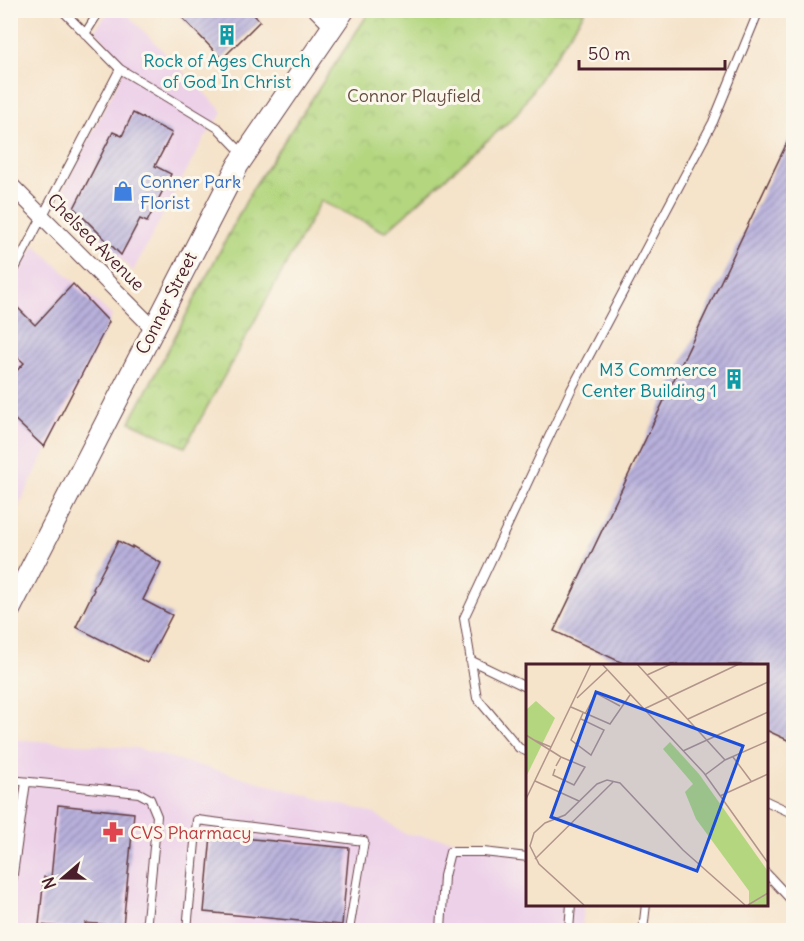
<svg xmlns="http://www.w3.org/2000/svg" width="804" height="941" viewBox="0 0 804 941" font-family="Delius,sans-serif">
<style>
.built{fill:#edd1e9}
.park{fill:url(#park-crowns);stroke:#7e7a55;stroke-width:1.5}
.building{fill:url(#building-hatch)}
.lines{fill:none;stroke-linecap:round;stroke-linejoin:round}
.lane-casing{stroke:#643c43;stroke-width:10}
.street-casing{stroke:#643c43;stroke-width:17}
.secondary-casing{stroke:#643c43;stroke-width:23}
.lane{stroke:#fff;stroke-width:8}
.street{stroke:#fff;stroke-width:15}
.secondary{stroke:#fff;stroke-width:21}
.labels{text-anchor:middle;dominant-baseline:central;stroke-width:6;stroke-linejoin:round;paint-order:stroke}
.culture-label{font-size:18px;fill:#0d838f;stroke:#fbf7ec}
.park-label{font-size:18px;fill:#644d40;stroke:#fbf7ec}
.shop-label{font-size:18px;fill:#366cbe;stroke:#fbf7ec;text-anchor:start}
.street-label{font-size:18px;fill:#4a1f2b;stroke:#fbf7ec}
.health-label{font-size:18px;fill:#be3a42;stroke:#fbf7ec;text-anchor:start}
.inset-road{fill:none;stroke:#b1958a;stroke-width:1.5}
.view{fill:#1d4ed8;fill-opacity:0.15;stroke:#1d4ed8;stroke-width:3}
.inset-edge{fill:none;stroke:#4a1f2b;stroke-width:3}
</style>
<defs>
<pattern id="park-crowns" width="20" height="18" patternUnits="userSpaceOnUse" patternTransform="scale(1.5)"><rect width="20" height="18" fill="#b3d67f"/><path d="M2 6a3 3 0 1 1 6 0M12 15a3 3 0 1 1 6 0" fill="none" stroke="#9bb76e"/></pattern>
<pattern id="building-hatch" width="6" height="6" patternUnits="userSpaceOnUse" patternTransform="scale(1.5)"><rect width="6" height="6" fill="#b8b1dc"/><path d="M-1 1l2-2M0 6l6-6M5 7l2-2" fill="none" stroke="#988fb3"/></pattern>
</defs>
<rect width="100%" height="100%" fill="#fbf7ec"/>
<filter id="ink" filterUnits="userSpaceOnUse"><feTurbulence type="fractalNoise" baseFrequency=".0167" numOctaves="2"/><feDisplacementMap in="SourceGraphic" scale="12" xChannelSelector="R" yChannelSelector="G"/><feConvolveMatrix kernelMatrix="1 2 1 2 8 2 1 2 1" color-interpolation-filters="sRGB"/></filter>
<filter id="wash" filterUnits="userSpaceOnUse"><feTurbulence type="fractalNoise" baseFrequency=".008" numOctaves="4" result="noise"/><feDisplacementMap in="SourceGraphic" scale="24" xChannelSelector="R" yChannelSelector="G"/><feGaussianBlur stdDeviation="1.35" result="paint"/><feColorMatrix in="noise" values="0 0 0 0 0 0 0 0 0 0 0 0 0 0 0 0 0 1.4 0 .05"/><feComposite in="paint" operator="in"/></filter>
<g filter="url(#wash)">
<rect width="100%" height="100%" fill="#f5e3ca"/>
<path class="built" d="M109,11H124L223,112L202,142L133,271L60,196L127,65L95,30Z
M35,245L112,316L11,522V285Z
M10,739L136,748L375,814L405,834L528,848V904H584L582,930H11Z"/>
<path class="park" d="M370,11H585L516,115L385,232L321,201L185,447L130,422L253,188Z"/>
<g id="blocks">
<path class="building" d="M175,10H249L260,21L222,59Z
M133,113L172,133L155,166L171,174L147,222L140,219L121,255L74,208L113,132L122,136Z
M794,128V743L766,730V665H627L554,631Z
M73,284L109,322L44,447L10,415V378L24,363L10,350V300L35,325Z
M118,541L132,548V546L161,563L143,600L172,615L147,663L76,627L94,590L93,589Z
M58,805L134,813L123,926L85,923V929L39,925L44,877L51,878Z
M211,835L349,848L342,925L204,912Z"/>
</g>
</g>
<g filter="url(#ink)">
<use href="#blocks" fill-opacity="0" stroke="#643c43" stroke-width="1.5"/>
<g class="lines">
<g class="lane-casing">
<path id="lane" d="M62,10L120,69L218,128L243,154
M85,34L100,10
M10,278L120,69
M470,660L528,688
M528,752L519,748L477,698L464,618L571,390L713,122L759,10
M10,780L139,793L150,799L157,816L146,930
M766,801L794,814
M766,873L794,903
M10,895L26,782
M187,930L197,820L364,841L349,930
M441,930L444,876L450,852H483L528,857
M569,930L571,904
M643,930L646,904"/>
</g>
<g class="street-casing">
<path id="street" d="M316,10L333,27
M10,184L153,328"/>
</g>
<g class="secondary-casing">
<path id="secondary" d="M10,609L238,165L344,10"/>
</g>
<use href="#lane" class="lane"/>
<use href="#street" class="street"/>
<use href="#secondary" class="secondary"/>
</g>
</g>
<defs>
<g id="building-bare" transform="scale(1.62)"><path d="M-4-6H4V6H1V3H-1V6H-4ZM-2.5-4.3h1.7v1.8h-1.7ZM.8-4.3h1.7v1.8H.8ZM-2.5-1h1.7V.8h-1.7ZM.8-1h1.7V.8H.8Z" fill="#0f9aa8" stroke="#fbf7ec" stroke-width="2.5" paint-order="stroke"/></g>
<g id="shop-bare" transform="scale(1.62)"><path d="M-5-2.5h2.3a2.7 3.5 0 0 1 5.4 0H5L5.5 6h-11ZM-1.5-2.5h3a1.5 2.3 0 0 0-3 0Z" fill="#3f7fe0" stroke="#fbf7ec" stroke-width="2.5" paint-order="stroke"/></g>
<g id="pharmacy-bare" transform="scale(1.62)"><path d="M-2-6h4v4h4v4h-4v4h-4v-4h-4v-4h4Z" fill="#e0444e" stroke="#fbf7ec" stroke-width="2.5" paint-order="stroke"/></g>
</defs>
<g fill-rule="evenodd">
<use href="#building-bare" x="227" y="35"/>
<use href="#shop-bare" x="123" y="191"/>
<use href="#building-bare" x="734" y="379"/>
<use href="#pharmacy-bare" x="113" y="832"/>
</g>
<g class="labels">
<g class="culture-label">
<text x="227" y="60">Rock of Ages Church<tspan x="227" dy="21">of God In Christ</tspan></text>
<text x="717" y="369" text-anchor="end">M3 Commerce<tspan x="717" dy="21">Center Building 1</tspan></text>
</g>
<g class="park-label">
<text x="414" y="95">Connor Playfield</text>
</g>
<g class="shop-label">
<text x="140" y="181">Conner Park<tspan x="140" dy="21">Florist</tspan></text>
</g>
<g class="street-label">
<text transform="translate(96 242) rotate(45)">Chelsea Avenue</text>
<text transform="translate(166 303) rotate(-63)">Conner Street</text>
</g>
<g class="health-label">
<text x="130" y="832">CVS Pharmacy</text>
</g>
</g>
<g transform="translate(526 664)">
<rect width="242" height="242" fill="#f5e3ca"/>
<path d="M10,37L29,54L0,113V46Z" fill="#b3d67f"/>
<path d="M144,78L173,110L241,206V241H223V227L170,155L159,128L167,120L137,85Z" fill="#b3d67f"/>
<path class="inset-road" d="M76,0L178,109L242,199M111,0L199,96M121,11L145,0M51,34L81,6M45,43L84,60L104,31M118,45L213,0M59,50L70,29L94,42M55,55L78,66L65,91L45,76L57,49M162,55L242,18M0,71L35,93M8,76L25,83M157,87L242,48M207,93L225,117M29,105L27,111L48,121L59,103L35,93L30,102M179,111L199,96L242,77M9,117L53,137M194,132L242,110M0,135L65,0M9,195L87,118M58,241L13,200L4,182L8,169L19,159L39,151L71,120L81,116L94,119L157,186L219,241M222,241L242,229"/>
<path class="view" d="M70,28L217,82L171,207L25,153Z"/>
<rect width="242" height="242" class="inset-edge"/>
</g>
<rect width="804" height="941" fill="none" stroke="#fbf7ec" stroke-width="36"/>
<g transform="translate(63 878) rotate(250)" stroke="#fbf7ec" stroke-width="4.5" paint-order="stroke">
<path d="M0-4.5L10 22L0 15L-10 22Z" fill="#4a1f2b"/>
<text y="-9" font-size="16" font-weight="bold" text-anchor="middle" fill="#4a1f2b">N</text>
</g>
<path d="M579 60v9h146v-9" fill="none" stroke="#4a1f2b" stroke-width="3"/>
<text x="588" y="60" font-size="18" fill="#4a1f2b" stroke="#fbf7ec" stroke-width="4.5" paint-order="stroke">50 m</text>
</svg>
